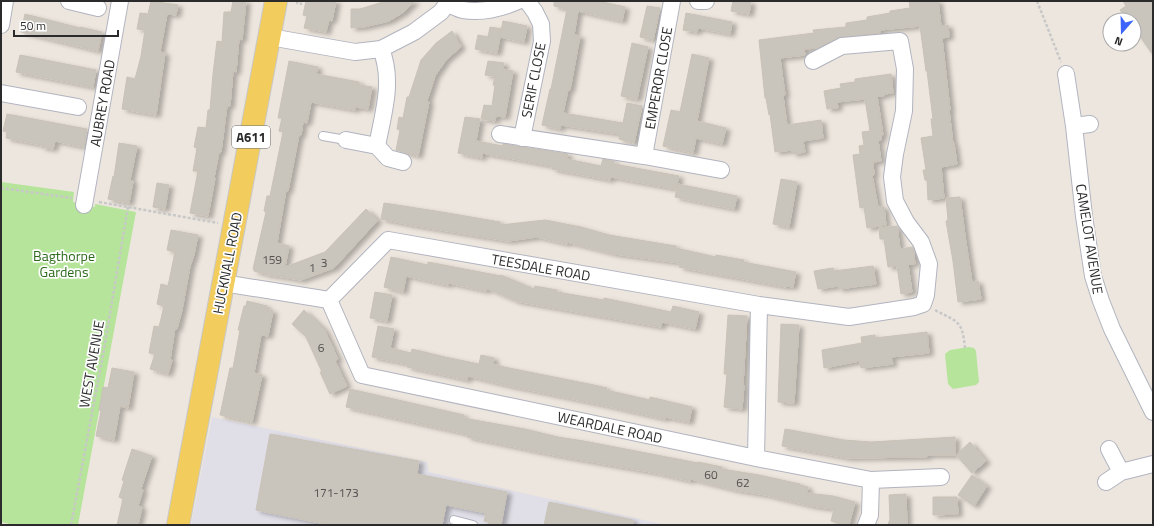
<svg xmlns="http://www.w3.org/2000/svg" width="1154" height="526" viewBox="0 0 1154 526" font-family="'Titillium Web',sans-serif">
<style>
.industrial{fill:#e0dee6}
.green{fill:#b5e49a}
.building{fill:#c9c4bc;stroke:#c9c2b7;filter:url(#shadow)}
.lines{fill:none;stroke-linecap:round;stroke-linejoin:round}
.service-casing{stroke:#b1b4bf;stroke-width:10}
.minor-casing{stroke:#b1b4bf;stroke-width:18}
.primary-casing{stroke:#c8c8c8;stroke-width:24}
.path{stroke:#c8c8c8;stroke-width:2.5;stroke-dasharray:3 2;stroke-linecap:butt}
.service{stroke:#fff;stroke-width:8}
.minor{stroke:#fff;stroke-width:16}
.primary{stroke:#f2cd5e;stroke-width:22}
.labels{text-anchor:middle;dominant-baseline:central;stroke-width:3.5;stroke-linejoin:round;paint-order:stroke}
.number-label{font-size:12px;fill:#52514f}
.shield{fill:#fff;stroke:#6b6b6b;stroke-width:1}
.shield-label{font-size:13px;font-weight:bold;fill:#2b2b2b}
.street-label{font-size:14px;fill:#2b2b2b;stroke:#fff}
.park-label{font-size:14px;fill:#2c6a1a;stroke:#fff}
</style>
<defs>
<filter id="shadow"><feDropShadow dx="4.5" dy="2.5" stdDeviation="2" flood-color="#0004"/></filter>
</defs>
<rect width="100%" height="100%" fill="#ede6de"/>
<path class="industrial" d="M212,417L427,462L429,472L666,525H191Z"/>
<path class="green" d="M1,182L74,192L73,202L95,207V204L136,212L78,525H14L1,522Z
M969,347L974,348L976,351L979,382L976,385L953,389L948,384L945,354L950,350Z"/>
<path class="building" d="M151,1L178,5L176,15L167,14L160,52L165,53L156,115L122,109L127,77L135,79L141,56L145,30L137,29L140,13L148,14Z
M233,1H246L242,40L239,39L236,72L233,71L230,106H227L221,152H219L214,178H215L208,216L190,213L198,171H193L197,148L194,147L198,127L206,128L208,110H210L213,74L217,41L222,42L224,12H231Z
M306,1H336L332,21L329,20L326,32L304,28L307,16L303,15Z
M386,1H415L404,12L389,21L364,27L351,28V9H360Z
M554,1H598L625,7L622,21L578,11L574,35L580,36L570,90H568L563,113L623,123L627,103L642,106L634,143L619,139L620,134L561,125L560,129L542,125L550,89H551L567,9L554,6Z
M733,1L751,2L749,14L731,11Z
M909,1H938L941,26L948,25L949,37L942,38L950,110H949L953,144L954,143L957,164L941,167L944,198L928,200L927,180H925L923,170H926L921,138L933,136L931,119H933L927,71H926L920,26L880,30V33L841,37L818,48L804,49L805,55L780,58L785,95L783,96L787,125L821,120L823,138L803,141L805,152L793,154L792,150L775,152L770,114L769,115L766,98H765L759,40L814,33L813,30L846,27V23L867,20V17L890,13V11L910,8Z
M1123,1H1153V55L1134,28V20H1127L1120,10L1126,6Z
M647,6L660,8L653,40L640,37Z
M686,13L732,22L730,34L698,28L697,32L683,30Z
M25,14L80,28V27L102,32L98,51L21,32Z
M503,21L527,26L524,42L500,37L497,53L475,49L478,35L488,37L490,27L502,29L500,36Z
M452,31L461,47L446,60L435,76L427,101L429,102L418,156L396,150L400,130L397,129L399,117L403,118L407,97H409L421,60L436,43Z
M632,43L648,47L637,99L621,96Z
M692,54L709,58L697,121L726,128L722,144L696,138L693,153L663,146L671,110L680,112Z
M20,55L96,70L93,87L16,72Z
M289,61L318,67L316,74L359,82V85L372,87L368,109L355,107V110L311,102L307,123L303,122L301,135H299L288,191L286,190L277,243L289,246L285,267L325,252L366,209L378,220L334,268L301,280L264,274H266L254,271V269H253L266,212L264,211L267,196H270L283,132L279,131L282,118H278Z
M488,61L504,63L503,69L513,71L505,117L496,116L495,121L481,119L484,105L492,106L495,85H493L495,76L485,75Z
M891,74L893,93L884,94V96H877L883,135L881,136V140H878L881,161L873,162L874,175H872L878,207H884L886,225L867,228L864,207L860,208L853,155L860,154L859,146L864,145L862,132L870,131L865,99L837,102L838,108L827,109L824,91L841,88L840,84L855,82V79Z
M7,114L87,129L84,147L55,141L53,149L41,147L42,145L6,138L7,132L3,131Z
M465,117L480,119L476,141L503,146V144L568,154L567,159L601,166L603,159L612,161H614V164L679,176L676,189L611,177L610,180L552,169V166L482,153V158L458,153Z
M119,143L137,146L130,180L133,181L129,203L108,199L113,176L114,177Z
M781,179L797,182L789,227L773,224Z
M157,183L169,185L165,209L153,207Z
M678,184L737,196L734,209L675,197Z
M960,197L965,236L972,282L978,281L981,299L958,302L953,261L946,221L948,220L946,198Z
M384,203L442,212L500,222V225L545,220L581,227L609,235L676,246V248L716,257V255L744,260L743,262L796,272L793,287L787,286L786,287L679,267L680,263L615,254L567,242V244L537,237L508,241L411,225L381,219Z
M897,226L900,249L913,247L915,264H908L912,292L901,294L897,266L888,267L884,239H880L879,228Z
M171,230L198,235L194,255L190,266L182,310L177,329L175,328L170,360H172L168,374L150,369L155,354L149,353L154,326L159,327L164,306L157,304L161,284L168,286L175,252L167,250Z
M391,257L428,265V262L501,276V275L534,289L535,286L557,290V292L604,300V298L671,312L673,306L699,312L695,329L662,322L661,327L516,301L486,288V291L449,283L448,285L406,276L403,292L384,287Z
M873,266L876,284L839,289L838,286L818,289L814,271L833,268L834,271Z
M375,292L392,295L387,321L370,318Z
M247,301L267,306L266,309L273,311L268,336L261,335L254,373L262,375L252,422L220,415L230,368H233L240,330H238L244,306H246Z
M304,310L324,329L338,359L335,361L347,386L330,394L320,372H322L306,337L292,324Z
M728,315L747,316L743,385H744L742,409L724,407L727,374H724Z
M781,324L799,325L794,403L778,402Z
M378,326L394,329L390,348L411,353L412,349L445,357L479,364L481,355L494,358L493,364L504,367L594,385L607,388L606,390L650,400V397L692,407L689,422L665,417V419L603,405L510,386L468,376L467,380L454,377L407,367L408,364L372,357Z
M927,332L929,353L891,357L893,364L861,368L860,361L824,368L822,350L862,343L861,337L875,335V338Z
M112,368L134,372L128,408L120,406L114,440L96,436L101,411L99,410L103,387L108,388Z
M350,389L464,415L463,418L525,429L558,437L584,441L698,463V462L722,467V469L759,475L800,484V485L808,487L807,493L833,496L855,502L849,525H844L831,521L834,509L812,506L766,495L735,490L691,479L690,481L656,473L554,455L467,437V434L346,407Z
M785,429L844,440L871,442L955,437V455H927V457L848,458L782,446Z
M270,434L419,461L417,474L507,492L501,525H488L489,522L484,521L486,513L446,505L442,525H330L256,510Z
M970,442L986,461L972,473L956,455Z
M132,449L152,456L141,489L143,490L138,506L142,507L138,525H117L123,499L119,497L124,481L122,480Z
M972,475L987,486L974,506L958,495Z
M906,494L907,525H888L890,519L889,495Z
M933,497H957L958,514L933,515Z
M549,502L633,520V525H544Z"/>
<g class="lines">
<g class="service-casing">
<path id="service" d="M323,136L346,140
M454,520L473,525"/>
</g>
<g class="minor-casing">
<path id="minor" d="M69,1L98,8
M698,1H706
M448,4C453,6 458,9 463,10C481,13 502,8 518,1
M1,25L5,1
M270,37L355,52L381,49L414,32L441,12L449,1
M1066,74L1074,126L1084,216L1093,276L1101,301L1112,329L1153,412
M1,93L78,107
M1074,126L1090,124
M500,134L644,156L721,170
M522,138L542,41L541,24L535,12L527,1
M346,140L377,146L388,158L403,162
M377,146C383,114 394,81 381,49
M644,156L672,1
M84,205L120,1
M223,283L329,300L388,240L759,305L849,317L914,307L923,304L926,295L929,264L921,242L906,222L895,201L892,177L895,154L904,111L905,69L900,41L842,46L813,61
M329,300L362,375L756,458L871,480L941,477
M1109,449L1121,472
M756,458L759,305
M1106,482L1121,472L1153,464
M866,525L870,515L871,480"/>
</g>
<g class="primary-casing">
<path id="primary" d="M178,525L276,1"/>
</g>
<path class="path" d="M298,1L297,3L302,4
M1037,1L1061,62
M1,188L72,198
M99,202L218,223
M935,310C959,323 962,320 965,348
M71,525L104,349L128,207"/>
<use href="#service" class="service"/>
<use href="#minor" class="minor"/>
<use href="#primary" class="primary"/>
</g>
<g class="labels">
<g class="number-label">
<text x="272" y="259">159</text>
<text x="324" y="262">3</text>
<text x="312" y="267">1</text>
<text x="321" y="347">6</text>
<text x="711" y="474">60</text>
<text x="743" y="482">62</text>
<text x="336" y="492">171-173</text>
</g>
<rect class="shield" x="232" y="126" width="38" height="22" rx="3"/>
<g class="shield-label">
<text x="251" y="137">A611</text>
</g>
<g class="street-label">
<text transform="translate(658 78) rotate(-80)">EMPEROR CLOSE</text>
<text transform="translate(533 80) rotate(-79)">SERIF CLOSE</text>
<text transform="translate(102 103) rotate(-80)">AUBREY ROAD</text>
<text transform="translate(1090 239) rotate(81)">CAMELOT AVENUE</text>
<text transform="translate(227 263) rotate(-79)">HUCKNALL ROAD</text>
<text transform="translate(541 267) rotate(10)">TEESDALE ROAD</text>
<text transform="translate(91 364) rotate(-80)">WEST AVENUE</text>
<text transform="translate(610 427) rotate(12)">WEARDALE ROAD</text>
</g>
<g class="park-label">
<text x="64" y="255">Bagthorpe<tspan x="64" dy="16">Gardens</tspan></text>
</g>
</g>
<rect width="1154" height="526" fill="none" stroke="#2b2b2b" stroke-width="4"/>
<g transform="translate(1122 32) rotate(200)"><circle r="19" fill="#ffffff" stroke="#aaaaaa"/>
<path d="M0-3L7 15L0 10L-7 15Z" fill="#3c64fc"/>
<text y="-6" font-size="11" font-weight="bold" text-anchor="middle" fill="#2b2b2b">N</text>
</g>
<path d="M14 30v6h104v-6" fill="none" stroke="#2b2b2b" stroke-width="2"/>
<text x="20" y="30" font-size="12" fill="#2b2b2b" stroke="#ffffff" stroke-width="3" paint-order="stroke">50 m</text>
</svg>
